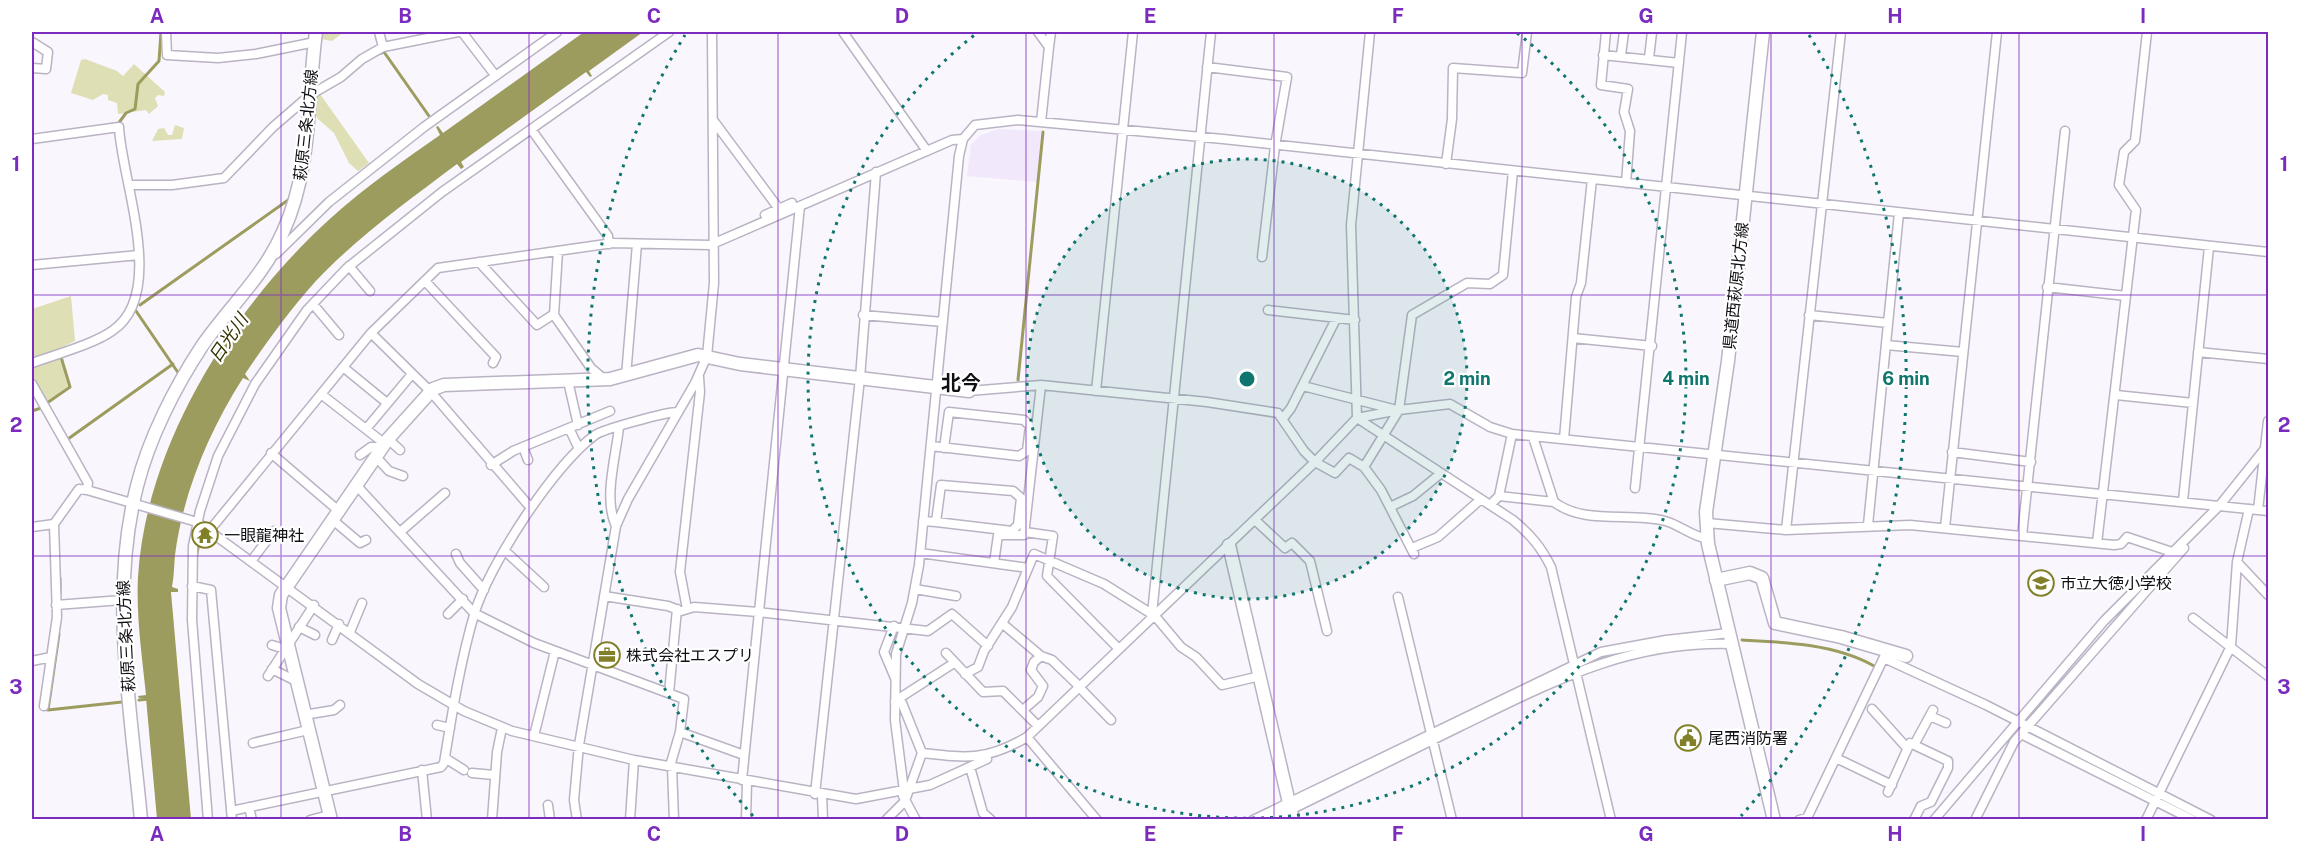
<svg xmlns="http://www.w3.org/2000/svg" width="2300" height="851" viewBox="0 0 2300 851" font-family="'Public Sans','Noto Sans JP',sans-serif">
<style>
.built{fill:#f1e8fc}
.green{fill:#dfdfb5}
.water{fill:#9c9c5e}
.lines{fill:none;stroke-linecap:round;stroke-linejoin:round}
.stream{stroke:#9c9c5e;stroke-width:3}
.street-casing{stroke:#bab3c3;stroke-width:11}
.secondary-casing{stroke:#bab3c3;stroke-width:15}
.street{stroke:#fff;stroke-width:8}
.secondary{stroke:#fff;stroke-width:12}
.grid{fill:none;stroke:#7b2cbf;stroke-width:1.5;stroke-opacity:0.55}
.ring{fill:none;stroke:#0f766e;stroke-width:3;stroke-dasharray:3 6}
.labels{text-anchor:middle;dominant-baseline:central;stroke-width:4.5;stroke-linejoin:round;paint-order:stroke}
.street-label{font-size:16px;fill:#110f14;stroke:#fff}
.poi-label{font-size:16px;fill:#110f14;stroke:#fff;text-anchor:start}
.water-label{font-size:18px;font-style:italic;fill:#363501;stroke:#fff}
.quarter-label{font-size:20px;font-weight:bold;fill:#110f14;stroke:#fff}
.centre{fill:#0f766e;stroke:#fff;stroke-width:3}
.ring-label{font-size:18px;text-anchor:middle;font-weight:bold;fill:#0f766e;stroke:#fff;stroke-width:4.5;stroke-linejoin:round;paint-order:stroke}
.neatline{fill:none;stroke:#7b2cbf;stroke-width:2}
.grid-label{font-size:20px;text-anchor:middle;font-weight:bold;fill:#7b2cbf}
</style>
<rect width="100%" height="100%" fill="#f9f6fd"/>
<path class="built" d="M998,129L1041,131L1037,182L967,176L971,144L981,135Z"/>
<path class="green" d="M321,32H344L332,41L321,39Z
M85,59L117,71L123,76L134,64L165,92L164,96L158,95L155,98L158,106L149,114L146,110L118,114L117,103L108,100V95L103,94L93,100L71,93L81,60Z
M320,94L369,163L358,171L349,163L334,133L318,119L314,112V100Z
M175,125L184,128L182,139L152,141L158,129L164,128L168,135H172Z
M71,296L75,341L32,361V309Z
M59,356L68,386L46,402L32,375V365Z"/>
<path class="water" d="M584,32H643L589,71L592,76L590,77L586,72L461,162L464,167L461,169L457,164C408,201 357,237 315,282C289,311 266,343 245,374L250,381L243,378C209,431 183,493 175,555C174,566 174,577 172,587L178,589V592H171L191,819H157L146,698H139L138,696L146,695C142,656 136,616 138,577C146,443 234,305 332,217C365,187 403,161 440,135L436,127L438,126L443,133Z"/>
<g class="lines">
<path class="stream" d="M378,54L384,52L429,116
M118,124L126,113L135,109L138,84L159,61L161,32
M140,305L291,198
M136,311L179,374
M1018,380L1043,132
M47,403L70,387L61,357
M32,411L41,408
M68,439L173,364
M196,559L200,537
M60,578V593
M59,634L48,710L122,702
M1700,640L1716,639
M1742,640C1784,642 1836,644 1874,666
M1578,668L1622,652
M139,700L149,699"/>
<g class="street-casing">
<path id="street" d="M166,32L167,55L218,58L256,54L315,42
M379,32L383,47
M462,32L495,75
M843,32L927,151
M1038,32L1049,47L1041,122
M1370,32L1351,225L1357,418L1513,520C1531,535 1541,547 1551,567L1611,820
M1606,32L1601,85L1628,89L1624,112L1630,131L1626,183
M32,42L48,52L46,69L32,68
M1049,47L1051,32
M1603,55L1679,63
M1621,55L1624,32
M1649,58L1652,32
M1207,67L1287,77L1275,146L1262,257
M713,120L782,213
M531,129L608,236L609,244
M32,139L119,127C121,179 168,294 112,331C94,344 54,355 32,363
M1446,164L1452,119L1453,68L1522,73L1527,32
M130,185H172L224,178L273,127L310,95L341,77L362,59L383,47L458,32
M765,215L792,203
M558,251L554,315L591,368L604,379
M276,254L329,202L424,127L557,32
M479,262L537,325L554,314
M32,265L139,255
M349,266L370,291
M425,281L496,357L493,363
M2047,287L2126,296
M313,304L339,335
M1268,310L1355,320
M863,315L943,322
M1809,315L1888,323
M371,333L430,391L531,508
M1573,338L1652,346
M1886,345L1963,352
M2198,352L2268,359
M343,367L387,403
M626,376L637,244
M568,381L578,425
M32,384L88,483L87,490L79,489L54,524L57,617L44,706
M1303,386L1393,409
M969,391L1041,385L1207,402L1278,413L1304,451L1315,462L1335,473L1349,458L1364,467L1381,490L1414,554
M1096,391L1133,32
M321,394L385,444
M2116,395L2193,403
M1284,417L1291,408L1336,319
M569,428L579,449
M366,429L412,374
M1533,437L1554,502C1584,525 1630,512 1665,521C1680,525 1691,536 1708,539
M388,439L400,450
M1564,439L1576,297L1581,283L1592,179
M931,446L1019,456L1027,451L1030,426L1024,420L949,412L944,448
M523,447L528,460
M1952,452L2031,462
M271,453L340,512
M360,455L371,447H383
M376,457L389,471L403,476
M491,465L513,451L610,411
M1364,467L1399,410L1412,315L1467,283L1490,284L1503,275L1513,171
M357,486L474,613L534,643L684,699L680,732L670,766
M1635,488L1682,32
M87,490L197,522L418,684L464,711L512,731L634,760L856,799L930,785L987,759
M1499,496L1554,502
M2183,501L2209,247
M1490,505L1499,496L1512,434
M1390,507L1413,496L1440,474
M2258,510L2268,421
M1255,520L1285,548L1292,543L1310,561L1327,631
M334,521L360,543L366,540
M923,521L936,522L1012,531L1018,525L1021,498L1013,491L941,485L936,522
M1707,523L1786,530L1910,525L2114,545L2121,544L2127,537L2172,552
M1868,525L1899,213
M616,526C603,498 616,457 619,427
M32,527L54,524
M1945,528L1997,32
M210,530L371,333L438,268L613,243L710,245L952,140L963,139
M1786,530L1841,32
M400,532L445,493
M1025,532L1053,536L1047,576L1119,649
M2022,536L2065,131
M2097,543L2136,210L2119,185L2124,152L2135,141L2147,32
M1412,548L1438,537L1481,499
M505,551L544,587
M920,553L1028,568
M456,554L460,563L484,590
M252,560L274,531
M2237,562L2268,595
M994,563L998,535H1024L1041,385
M192,586L211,590L232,820
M915,589L956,596
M604,596L668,606L681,611L694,607L758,612L928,631L952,614L988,646
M1398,597L1452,820
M56,605L122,600
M687,609L680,572L700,392L699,377
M448,614L463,599
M1152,614L1211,32
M2193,618L2268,676
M1003,624L1041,656L1052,660L1080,687
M894,626L884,652L895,678
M299,627L315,635
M350,632L362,603
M332,640L339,624
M272,645L285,649
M946,653L983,692L1003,691L1038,726
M1884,658L1986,705L2211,820
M32,661L51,657
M272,669L296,681
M965,674L978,667L984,651L1012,607L1034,554L1104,584L1155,616L1181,647L1196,657L1222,685L1260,676
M268,676L314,605
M1079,687L1111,720
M669,693L677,609
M895,701L954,663
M1872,709L1907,748
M1023,710L1038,697L1043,686L1031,670L1034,662L1041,656
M304,715L334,710L340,705
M1930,716L1946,723
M437,725L450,728
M680,732L744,755
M2021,734L2193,820
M534,736L555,651
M1027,737L1097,820
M253,743L308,730
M1914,745L1933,710
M922,753C966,758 987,761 1027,737L1315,462L1357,418L1399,410L1450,404L1490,427L1512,434L2268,511
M445,758L464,770
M1836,758L1892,785
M672,767L674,820
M970,767L983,813L991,820
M422,770L427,820
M472,773L494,775
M742,780L800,206
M904,791L895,720L896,654L912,603L919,565L959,156L963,139L975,125L1018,120L1223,139L2268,252
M1888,792L1910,743L1948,761V768L1931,802L1921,806L1914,820
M815,794L860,378L876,172
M822,795L823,820
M903,796L916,820
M548,805L550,820
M249,807L252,820
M231,811L441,767L444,763C452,714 460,663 474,615C488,566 554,465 595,435C604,429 666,412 678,412
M208,820L192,620L193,546L200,511L218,456L255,384L307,310L347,268L442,192L669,32
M310,820L329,815
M492,820L497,752L502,728
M577,820L574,800L579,745L616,526L628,499L695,383L707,356L714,283L712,32
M630,820L634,760
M746,820L747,781
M886,820L905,801L922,753L902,703L895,701
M1253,820L1601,652L1666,640L1729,633
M1270,820C1333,789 1396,758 1459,727C1552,682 1626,641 1732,644
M1799,820L1807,818L1886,653
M1934,820L2104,621L2220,505L2268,445
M1975,820L2014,742L2184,548
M2146,820L2231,646L2237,562L2249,509"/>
</g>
<g class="secondary-casing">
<path id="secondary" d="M1763,32L1728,361L1706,512L1708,544L1774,820
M1229,545L1293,820
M1716,580L1750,573L1762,578L1775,623L1841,637L1906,656
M141,820C131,709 109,595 137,486C149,438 175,387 202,346C229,307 264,276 283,232C312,169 307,99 316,32
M331,820L279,608L281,595L388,439L433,389L444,385L610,379L698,355L740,364L969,391"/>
</g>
<use href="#street" class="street"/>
<use href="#secondary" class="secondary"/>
</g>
<path class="grid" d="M281,32V820M529,32V820M778,32V820M1026,32V820M1274,32V820M1522,32V820M1771,32V820M2019,32V820M32,295H2268M32,556H2268"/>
<circle cx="1247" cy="379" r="220" fill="#0f766e" fill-opacity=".12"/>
<g class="ring">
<circle cx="1247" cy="379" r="220"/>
<path d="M1517 33A439 439 0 1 1 977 33"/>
<path d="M753 816A659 659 0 0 1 685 35M1809 35A659 659 0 0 1 1741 816"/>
</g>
<defs>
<g id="temple-ring" transform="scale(1.35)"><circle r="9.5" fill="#fff" stroke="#818028" stroke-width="1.5"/><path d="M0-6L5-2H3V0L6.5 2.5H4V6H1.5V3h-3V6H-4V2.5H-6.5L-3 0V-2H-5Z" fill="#818028"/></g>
<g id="school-ring" transform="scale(1.35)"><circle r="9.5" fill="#fff" stroke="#818028" stroke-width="1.5"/><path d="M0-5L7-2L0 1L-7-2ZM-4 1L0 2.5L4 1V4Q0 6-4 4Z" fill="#818028"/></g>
<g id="office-ring" transform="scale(1.35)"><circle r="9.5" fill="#fff" stroke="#818028" stroke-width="1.5"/><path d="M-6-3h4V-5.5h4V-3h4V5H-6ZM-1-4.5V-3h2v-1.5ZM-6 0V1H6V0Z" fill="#818028"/></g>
<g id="civic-ring" transform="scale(1.35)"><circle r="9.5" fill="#fff" stroke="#818028" stroke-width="1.5"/><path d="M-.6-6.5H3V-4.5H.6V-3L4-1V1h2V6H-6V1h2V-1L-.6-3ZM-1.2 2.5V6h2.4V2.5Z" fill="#818028"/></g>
</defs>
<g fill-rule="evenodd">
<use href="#temple-ring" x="205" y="535"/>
<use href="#school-ring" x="2041" y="583"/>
<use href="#office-ring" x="607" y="655"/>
<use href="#civic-ring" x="1688" y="738"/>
</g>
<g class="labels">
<g class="street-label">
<text transform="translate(306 125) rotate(-84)">萩原三条北方線</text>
<text transform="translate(1736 286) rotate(-84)">県道西萩原北方線</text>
<text transform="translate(126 636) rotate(-93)">萩原三条北方線</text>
</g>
<g class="poi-label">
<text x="224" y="535">一眼龍神社</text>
<text x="2060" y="583">市立大徳小学校</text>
<text x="626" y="655">株式会社エスプリ</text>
<text x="1708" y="738">尾西消防署</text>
</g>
<g class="water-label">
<text transform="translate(228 338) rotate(-56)">日光川</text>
</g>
<g class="quarter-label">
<text x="961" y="383">北今</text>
</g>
</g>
<circle cx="1247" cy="379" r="9" class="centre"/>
<g class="ring-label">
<text x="1467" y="385">2 min</text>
<text x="1686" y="385">4 min</text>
<text x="1906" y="385">6 min</text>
</g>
<rect width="2300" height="851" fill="none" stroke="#ffffff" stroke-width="66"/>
<rect x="33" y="33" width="2234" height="785" class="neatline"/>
<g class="grid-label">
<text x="157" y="23">A</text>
<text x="405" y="23">B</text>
<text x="654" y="23">C</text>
<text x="902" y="23">D</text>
<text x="1150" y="23">E</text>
<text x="1398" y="23">F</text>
<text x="1646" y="23">G</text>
<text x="1895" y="23">H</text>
<text x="2143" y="23">I</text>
<text x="16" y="171">1</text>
<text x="2284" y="171">1</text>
<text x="16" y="432">2</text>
<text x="2284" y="432">2</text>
<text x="16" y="694">3</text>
<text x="2284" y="694">3</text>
<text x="157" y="841">A</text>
<text x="405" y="841">B</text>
<text x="654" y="841">C</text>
<text x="902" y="841">D</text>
<text x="1150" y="841">E</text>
<text x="1398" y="841">F</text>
<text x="1646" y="841">G</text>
<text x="1895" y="841">H</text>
<text x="2143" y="841">I</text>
</g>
</svg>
